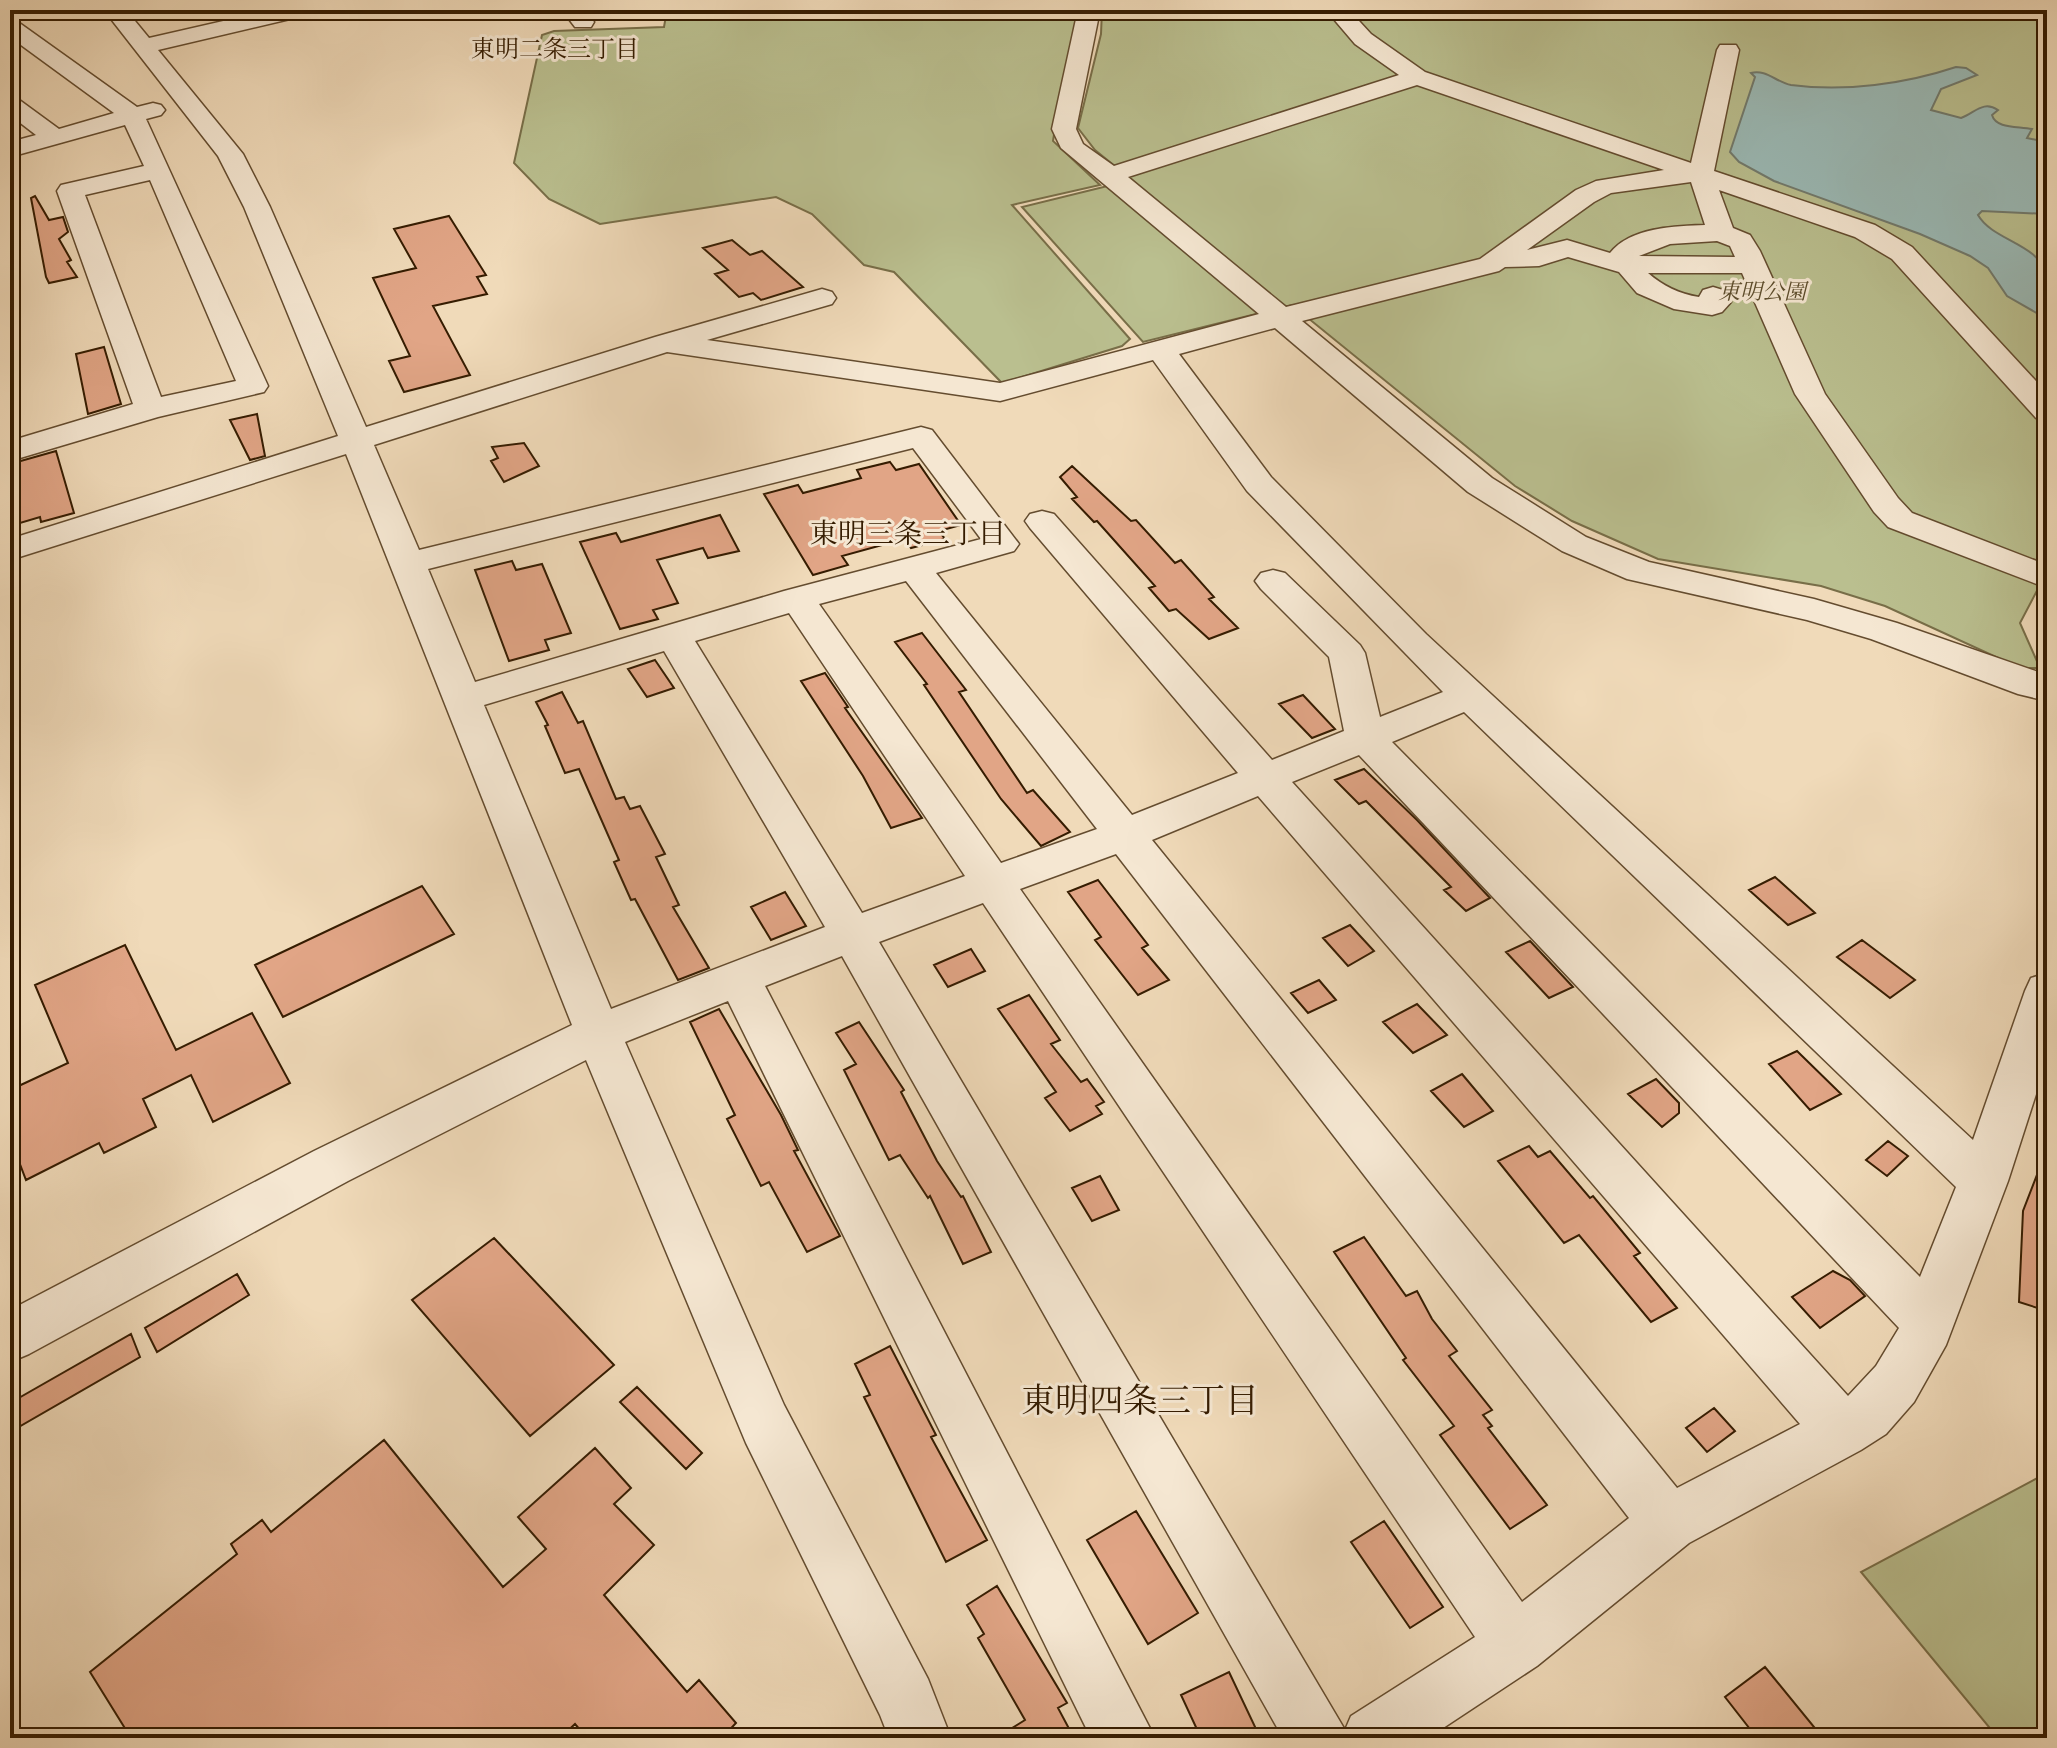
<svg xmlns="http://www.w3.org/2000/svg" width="2057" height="1748" viewBox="0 0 2057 1748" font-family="'IM FELL Double Pica','Noto Serif JP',serif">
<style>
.green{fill:#babf8f;stroke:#786e48;stroke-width:2}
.water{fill:#9bbab6;stroke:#727b6e;stroke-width:2}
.building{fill:#e1a586;stroke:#351c01;stroke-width:2}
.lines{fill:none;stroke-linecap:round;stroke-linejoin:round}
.minor-casing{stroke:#644c2f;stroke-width:3}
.minor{fill:#f5e7d2;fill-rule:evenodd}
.labels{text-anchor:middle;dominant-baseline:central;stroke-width:6;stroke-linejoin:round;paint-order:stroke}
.far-park-label{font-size:22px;font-style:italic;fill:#5d4d2c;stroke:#f5e7d2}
.far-neighbourhood-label{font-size:24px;fill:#351c01;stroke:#f5e7d2}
.neighbourhood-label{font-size:28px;fill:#351c01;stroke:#f5e7d2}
.near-neighbourhood-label{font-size:34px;fill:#351c01;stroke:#f5e7d2}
</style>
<rect width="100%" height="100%" fill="#f0dab9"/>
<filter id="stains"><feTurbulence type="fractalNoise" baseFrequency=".0025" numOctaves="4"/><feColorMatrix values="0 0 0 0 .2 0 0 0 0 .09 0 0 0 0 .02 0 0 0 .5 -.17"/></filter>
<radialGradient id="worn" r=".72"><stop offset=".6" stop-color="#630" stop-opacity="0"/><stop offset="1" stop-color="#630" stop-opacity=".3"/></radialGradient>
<path class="green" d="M667,10H1075L1077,33L1063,79L1053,141L1100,185L1012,205L1130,339L1122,346L1002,383L894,272L864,265L812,214L776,197L600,224L549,199L514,163L542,35L554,31L664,27Z
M1102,10H1729L1870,12L1940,19L1923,10H2047V579L2040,585L2020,623L2040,668H2020L1885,606L1821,586L1658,559L1572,521L1515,486L1292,305L1143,342L1022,207L1132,180L1095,150L1078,128L1101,34Z
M2047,1473V1738H1998L1861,1572Z"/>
<path class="water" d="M1956,67L1966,68L1977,75L1941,89L1931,110L1961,118C1975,113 1983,100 1998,110L1992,115C1996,129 2018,126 2032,129L2027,138L2047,142V214L1982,211L1978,215C1993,241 2038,243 2047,275C2051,288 2047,307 2047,319L2007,296L1988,268L1970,256L1920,234L1774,181L1739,162L1730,152L1755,77L1751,73C1766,69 1776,82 1791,85C1845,92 1905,84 1956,67Z"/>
<path class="building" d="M35,196L49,220L63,217L68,232L59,239L71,260L67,262L77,277L49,283L46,277L31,198Z
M449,216L486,275L477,277L487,294L433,306L470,375L404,392L389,361L410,356L373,278L416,268L394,229Z
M732,240L750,255L762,251L803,287L761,300L753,293L739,297L715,274L728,270L703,248Z
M104,347L121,404L88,414L76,354Z
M257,414L265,456L250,460L230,420Z
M524,443L539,466L504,482L491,461L498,458L492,447Z
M56,451L74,513L41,522L40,517L10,526V464Z
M890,462L896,470L919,464L961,525L939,531L945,539L911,548L904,539L842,556L848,565L813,575L764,494L798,485L803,493L861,478L857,470Z
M1072,466L1131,521L1136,520L1175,563L1181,560L1214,597L1209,599L1238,628L1209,639L1176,609L1169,611L1149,588L1155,586L1097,521L1094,522L1072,499L1077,497L1060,477Z
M720,515L739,551L708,558L703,548L657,560L678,603L653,610L658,619L620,629L580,542L616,533L621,542Z
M512,561L516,570L542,564L571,633L545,640L549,650L509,661L475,570Z
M922,633L966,690L959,692L1027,793L1033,790L1070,832L1041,846L1001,799L924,685L927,684L895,642Z
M655,660L674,688L647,697L628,669Z
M825,673L848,707L845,708L922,818L891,828L863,776L801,681Z
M562,692L578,723L583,721L616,799L624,797L630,809L640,806L665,854L656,857L679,905L673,907L709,968L678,980L635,899L631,900L614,862L619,860L579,769L565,773L545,726L548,725L536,702Z
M1303,695L1335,729L1312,738L1279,704Z
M1364,769L1417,820L1490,898L1466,911L1444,890L1451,887L1366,801L1359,804L1335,780Z
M1775,877L1815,913L1788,925L1749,890Z
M1098,880L1148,945L1142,948L1169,980L1138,995L1095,940L1101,937L1068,892Z
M422,886L454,934L283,1017L255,965Z
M785,892L806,926L771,940L751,907Z
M1350,925L1374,951L1348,966L1323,938Z
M1862,940L1915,980L1890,998L1837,957Z
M1530,941L1573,987L1549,998L1506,952Z
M125,945L176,1050L252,1013L290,1083L213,1122L191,1075L143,1099L156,1127L104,1153L99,1143L26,1180L10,1138V1090L68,1063L35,985Z
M971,949L985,971L948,987L934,965Z
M1319,980L1336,1000L1308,1013L1291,993Z
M1029,995L1060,1040L1051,1044L1081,1082L1087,1079L1104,1102L1096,1106L1102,1114L1070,1131L1045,1098L1056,1092L998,1009Z
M1417,1004L1447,1035L1413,1053L1383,1022Z
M719,1009L781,1115L798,1150L794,1151L840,1236L807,1252L769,1182L761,1186L727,1119L735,1115L690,1022Z
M859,1022L904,1090L901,1092L937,1161L961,1197L963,1196L991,1252L963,1264L930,1196L928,1198L900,1155L889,1160L844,1070L856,1064L836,1033Z
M1797,1051L1841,1094L1810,1110L1769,1064Z
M1462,1074L1493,1111L1464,1127L1431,1091Z
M1656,1079L1679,1103V1113L1662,1127L1628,1094Z
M1888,1141L1908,1156L1887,1176L1866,1160Z
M1529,1146L1538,1157L1550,1151L1590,1198L1593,1196L1640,1253L1634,1256L1677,1308L1651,1322L1579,1235L1564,1243L1498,1161Z
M2045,1154L2047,1155V1311L2019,1302L2023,1211Z
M1100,1176L1119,1210L1092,1221L1072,1188Z
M1364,1237L1406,1296L1417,1291L1432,1319L1457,1351L1449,1356L1492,1410L1483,1415L1492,1426L1488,1428L1547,1505L1510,1529L1440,1435L1454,1426L1403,1360L1406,1358L1334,1252Z
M494,1238L614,1365L530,1436L412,1300Z
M1833,1271L1850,1280L1865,1296L1820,1328L1792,1297Z
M237,1274L249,1295L157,1352L145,1328Z
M131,1334L140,1357L10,1432V1403Z
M890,1346L936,1435L931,1437L987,1540L946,1562L864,1397L870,1395L855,1364Z
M637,1387L702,1453L686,1469L620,1402Z
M1714,1408L1735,1431L1707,1452L1686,1428Z
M384,1440L503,1587L546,1549L518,1517L595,1448L631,1488L614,1504L654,1545L604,1595L687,1692L699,1680L736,1723L722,1738H587L575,1724L560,1738H131L90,1672L237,1554L231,1544L262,1520L271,1532Z
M1136,1511L1198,1613L1148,1644L1087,1540Z
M1384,1521L1443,1607L1410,1628L1351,1542Z
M997,1586L1067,1703L1058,1708L1074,1738H996L1025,1720L978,1638L984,1634L967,1605Z
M1765,1667L1823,1738H1757L1725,1697Z
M1229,1672L1257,1731L1243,1738H1201L1181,1695Z"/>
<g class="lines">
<g class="minor-casing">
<path id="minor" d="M104,10H126L149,38L271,10H310L307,15L158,50L243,154L270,207L366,427L655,337L822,289L832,292L836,298L832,304L707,340L1000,383L1259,314L1061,148L1052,129L1078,10H1100L1076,129L1083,144L1114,166L1399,75L1355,44L1326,10H1349L1371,34L1425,72L1691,163L1717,50L1720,45H1736L1739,50L1714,171L1875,225L1912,247L2047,393V420L2036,418L1892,259L1855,237L1719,190L1733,228L1750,235L1760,251L1825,394L1898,498L1912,513L2047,565V588L1888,527L1874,512L1795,394L1742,273H1648C1663,286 1679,294 1699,297L1703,290L1713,287L1723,290L1731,302L1722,312L1712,315L1674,309L1637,293L1619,272L1568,257L1539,266L1505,267L1499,271L1302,321L1492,478L1586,537L1649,562L1814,599L1897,623L2047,675V701L2018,694L1871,639L1807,620L1627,579L1562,551L1468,492L1275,328L1179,354L1271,477L1426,634L1973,1140L2025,991L2031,978L2047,973V1060L2008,1181L1946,1345L1914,1402L1886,1434L1861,1450L1689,1543L1537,1666L1428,1738H1283L842,956L765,986L1155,1738H1091L728,1001L625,1042L784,1405L928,1679L951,1738H889L880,1715L746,1443L586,1060L348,1181L29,1354L10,1362V1310L314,1151L572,1025L346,454L10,560V539L338,436L244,207L218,156ZM1417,85L1664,170L1596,181L1576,190L1480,259L1286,307L1128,177ZM1691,182L1705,225C1675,226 1631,227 1610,253L1567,240L1527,250L1594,202L1611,193ZM1717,241L1730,246L1735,257L1639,256L1670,244ZM667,352L1000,401L1153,360L1247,491L1443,692L1380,717L1365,653L1360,645L1285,573L1273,570L1261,573L1255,581L1261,589L1329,657L1344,731L1272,760L1054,514L1042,511L1030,514L1025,521L1030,528L1238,773L1132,815L936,573L1014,551L1019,544L932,430L921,427L419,550L374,445ZM913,448L981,539L784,591L475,682L428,569ZM906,581L1097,829L1001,863L819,604ZM789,613L965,876L862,913L695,641ZM664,651L825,927L611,1009L484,705ZM1464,712L1956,1187L1920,1277L1392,742ZM1359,755L1899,1328L1876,1366L1848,1396L1292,782ZM1258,796L1800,1424L1677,1488L1152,840ZM1116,854L1629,1518L1522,1602L1020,889ZM983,903L1475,1637L1351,1716L1345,1730L879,942Z
M562,10H585L594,22L591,27H575Z
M1773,10H1836C1826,21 1783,21 1773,10Z
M10,20L18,22L137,107L153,103L161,105L165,110L161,115L146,119L268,386L264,392L158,417L10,461V441L133,404L57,191L61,185L144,166L125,125L10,157V142L36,135L10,115V97L18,99L59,129L114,113L10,37ZM150,180L236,381L161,397L85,195Z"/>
</g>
<use href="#minor" class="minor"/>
</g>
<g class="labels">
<g class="far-park-label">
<text x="1762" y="292">東明公園</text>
</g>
<g class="far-neighbourhood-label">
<text x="555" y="49">東明二条三丁目</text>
</g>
<g class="neighbourhood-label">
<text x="908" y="534">東明三条三丁目</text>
</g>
<g class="near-neighbourhood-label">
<text x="1140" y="1401">東明四条三丁目</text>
</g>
</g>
<rect width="2057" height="1748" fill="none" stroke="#f0dab9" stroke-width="40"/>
<rect x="12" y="12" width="2033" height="1724" fill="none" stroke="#351c01" stroke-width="4"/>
<rect x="20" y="20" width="2017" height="1708" fill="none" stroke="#351c01" stroke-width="2"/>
<rect width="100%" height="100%" filter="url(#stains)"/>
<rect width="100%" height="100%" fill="url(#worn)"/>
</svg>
